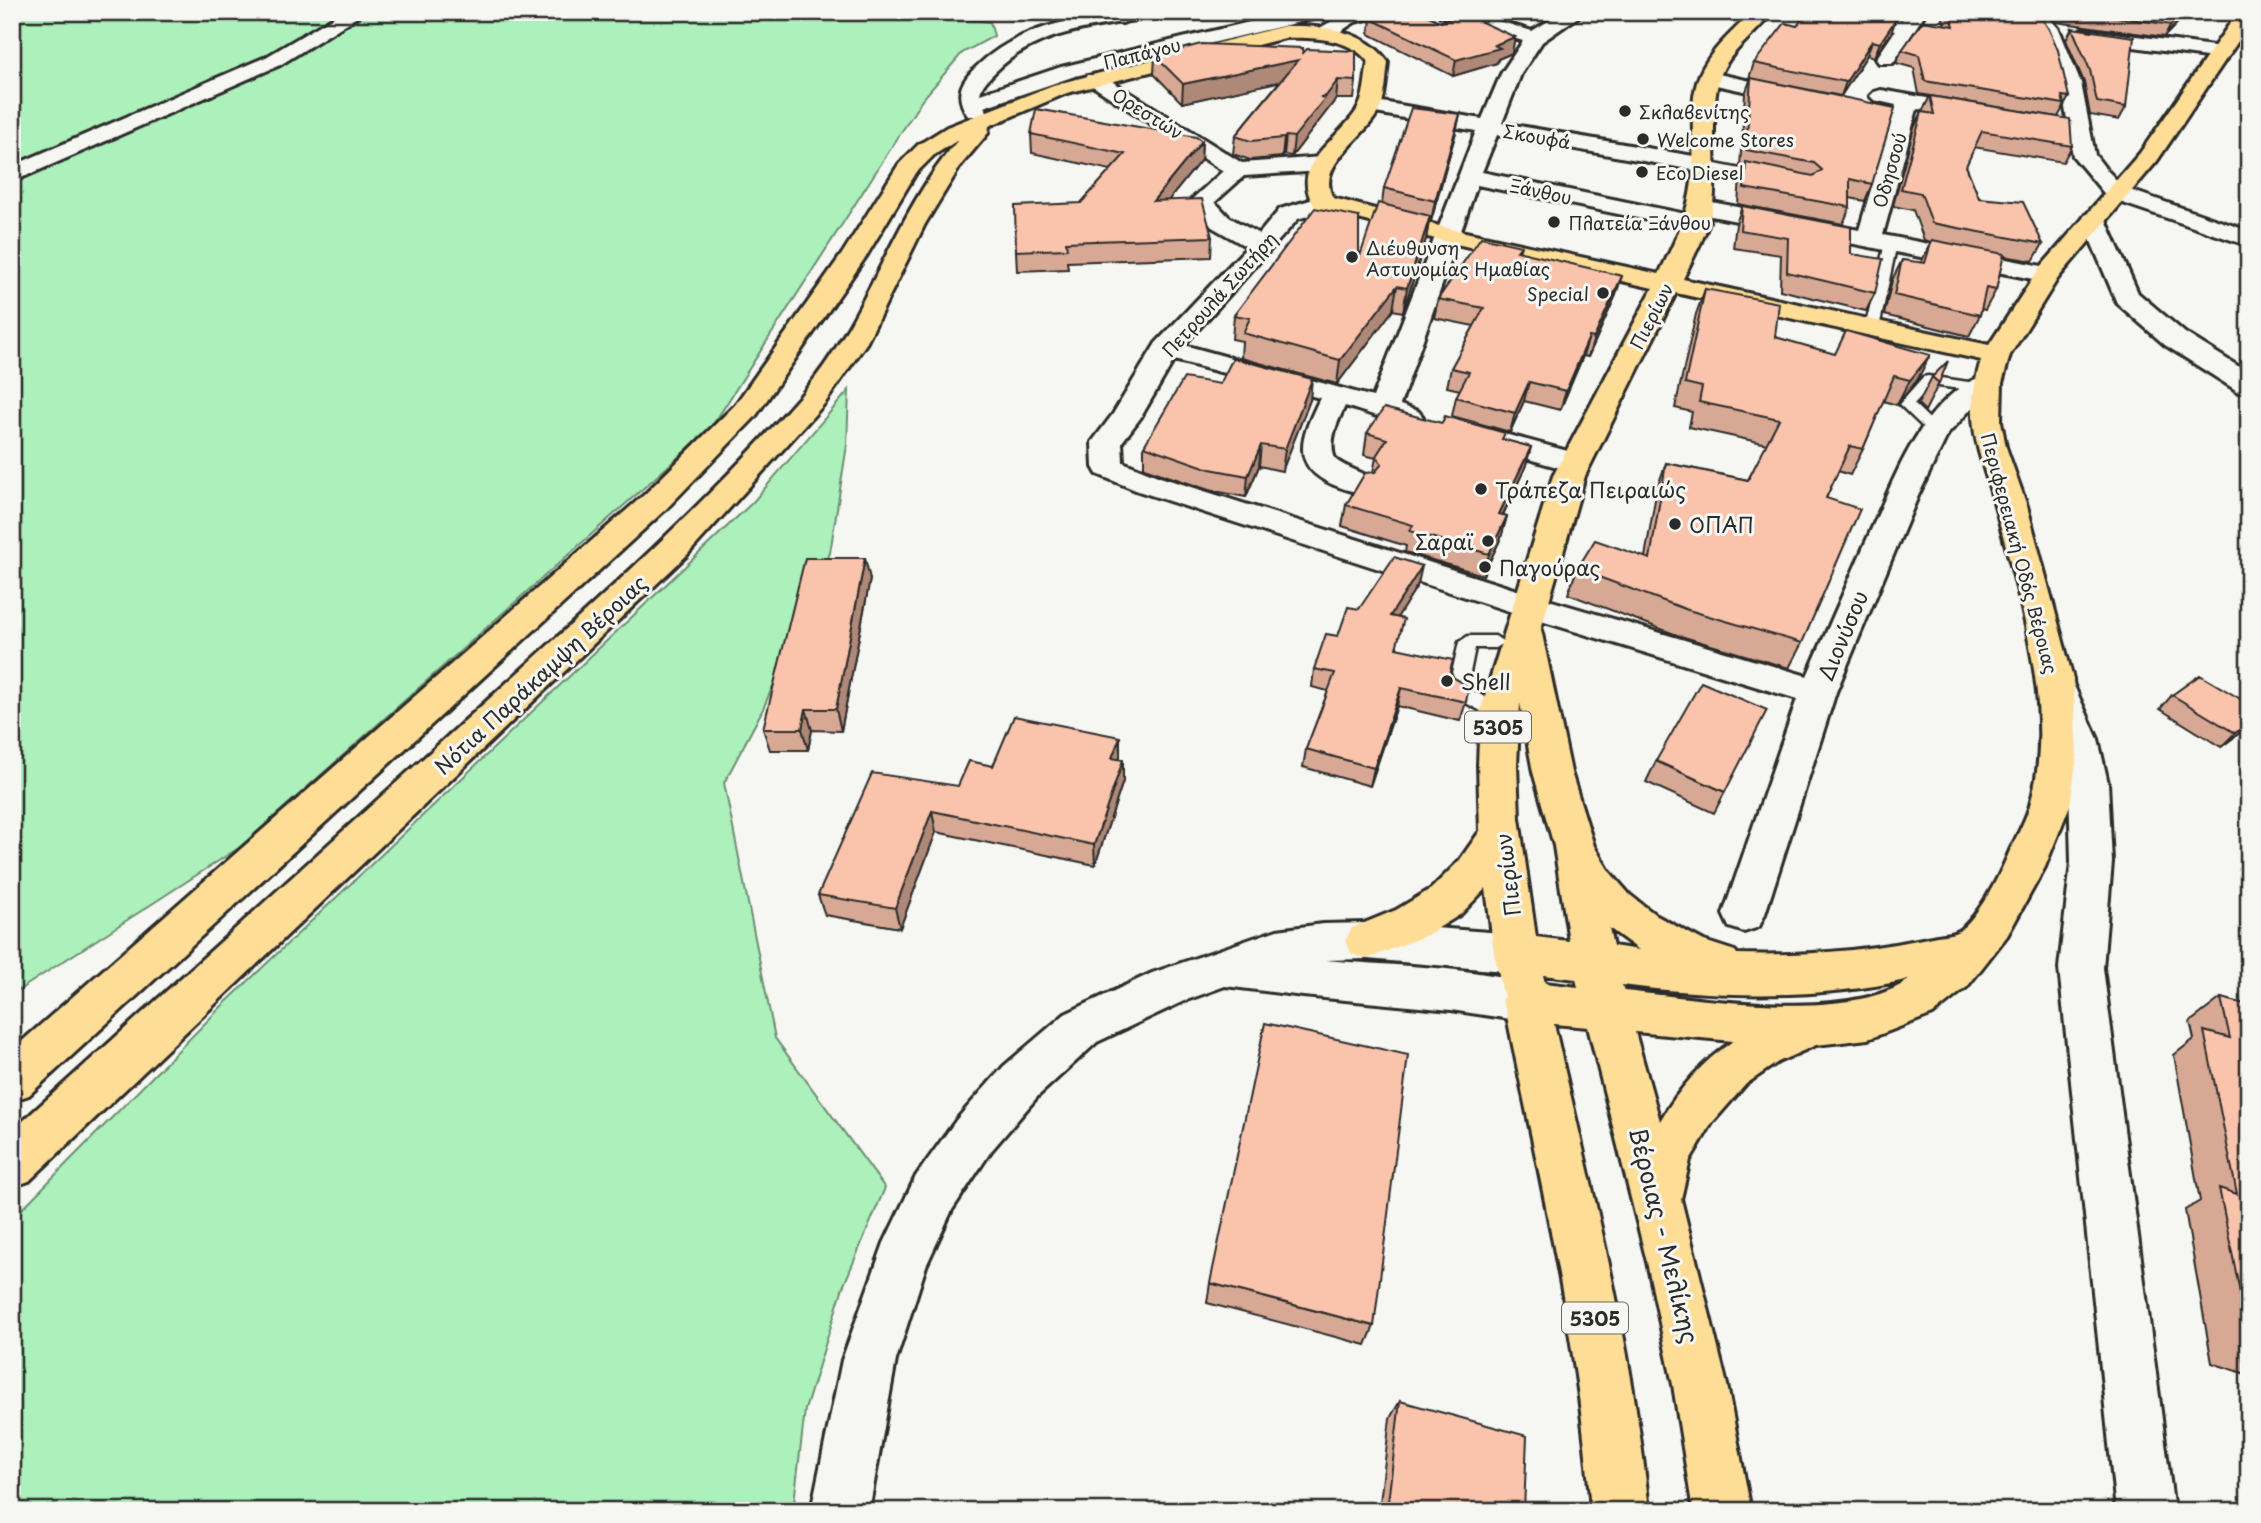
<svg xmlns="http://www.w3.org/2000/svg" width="2261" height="1523" viewBox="0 0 2261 1523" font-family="'Playpen Sans',sans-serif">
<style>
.green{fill:#acf0bb;stroke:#6c8e73;stroke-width:2}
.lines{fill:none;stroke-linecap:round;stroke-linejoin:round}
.service-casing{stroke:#2b2b2b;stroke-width:5}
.minor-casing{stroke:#2b2b2b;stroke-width:6}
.tertiary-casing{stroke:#2b2b2b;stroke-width:6}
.primary-casing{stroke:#2b2b2b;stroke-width:6}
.service{fill:#f6f6f2;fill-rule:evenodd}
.minor{fill:#f6f6f2;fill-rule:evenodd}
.tertiary{fill:#f6f6f2;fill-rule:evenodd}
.primary{fill:#fedd96;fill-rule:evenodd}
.wall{fill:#d7a994;stroke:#2b2b2b;stroke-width:2}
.shaded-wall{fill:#af8978;stroke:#2b2b2b;stroke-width:2}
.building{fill:#fac4ac;stroke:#2b2b2b;stroke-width:2}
.poi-dot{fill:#2b2b2b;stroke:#f6f6f2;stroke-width:2.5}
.labels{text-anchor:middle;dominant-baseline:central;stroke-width:6;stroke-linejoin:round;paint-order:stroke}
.far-street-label{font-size:18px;fill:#2b2b2b;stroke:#f6f6f2}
.far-poi-label{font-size:18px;fill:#2b2b2b;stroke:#f6f6f2;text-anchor:start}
.shield{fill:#f6f6f2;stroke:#686867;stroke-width:2}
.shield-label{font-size:19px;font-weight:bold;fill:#2b2b2b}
.poi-label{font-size:21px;fill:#2b2b2b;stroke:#f6f6f2;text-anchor:start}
.street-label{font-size:21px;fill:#2b2b2b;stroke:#f6f6f2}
.near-street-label{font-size:24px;fill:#2b2b2b;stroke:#f6f6f2}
</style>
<rect width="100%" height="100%" fill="#f6f6f2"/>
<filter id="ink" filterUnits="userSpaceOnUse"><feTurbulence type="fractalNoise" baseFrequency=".0143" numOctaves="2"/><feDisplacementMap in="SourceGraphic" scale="14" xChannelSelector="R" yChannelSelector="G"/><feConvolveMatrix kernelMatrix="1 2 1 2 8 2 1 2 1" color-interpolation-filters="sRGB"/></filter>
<g filter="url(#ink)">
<path class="green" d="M12,12H908L990,22L994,36L962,53L922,100L711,428L240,847L19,990L12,988Z
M849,390L847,445L830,553L763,709L724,783L775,1038L885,1188L843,1287L805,1410L793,1511H12V1219L222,1006L753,502Z"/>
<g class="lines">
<g class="service-casing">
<path id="service" d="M1705,162L1766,174L1772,177L1766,180L1701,167L1699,165Z
M1891,239L1897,243L1879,328L1872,332L1865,328L1885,243Z
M1928,376L1982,384L1989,388L1982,392L1931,385L1914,404L1942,431L1935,435L1930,434L1899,404L1923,377Z
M1468,636H1495L1504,642L1495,648H1475L1467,687L1488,699L1490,704L1488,709L1481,711L1451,695L1448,690L1459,642Z"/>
</g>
<g class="minor-casing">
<path id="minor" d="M342,12H365L280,65L12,182V166L266,57Z
M1031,12H1127L1133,17L1123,23L1040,18Z
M1348,12H1379L1377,16L1355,22L1332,37H1318L1315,33L1318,29Z
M1438,12H1468L1532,31L1563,12H1585L1542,42L1521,74L1502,123L1705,158L1713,160L1716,165L1713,170L1705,172L1497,135L1482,172L1705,218L1708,223L1705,228L1696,230L1477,185L1400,405L1418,411L1423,417L1418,423L1408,426L1345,406C1337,423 1328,441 1335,459C1347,470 1367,471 1376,484L1371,491C1357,494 1347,490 1334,485C1287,465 1303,434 1320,398L1174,360L1141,417L1122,442L1123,462L1160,477L1542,598L1807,676C1829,627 1850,577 1872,528C1887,495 1901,458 1922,428C1937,406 1970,370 1998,377L2002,383L1969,411L1948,434L1918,496L1836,692L1765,914L1759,927L1744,932L1729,927L1723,914L1797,699L1518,614L1138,491L1097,474L1093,467L1092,442L1113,414L1156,343L1247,247L1212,227L1190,201L1223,171L1088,83L1085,79L1088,75H1102L1242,163L1322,157L1330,159L1333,164L1330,169L1322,171L1244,176L1215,202L1229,217L1259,234L1280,209L1324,196L1332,198L1336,203L1332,208L1298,219L1184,345L1373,397L1476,131L1370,112L1362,111L1359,106L1362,101L1370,100L1482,119L1501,74L1523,41L1440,16Z
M1819,12H1859L1902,20L1907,12H1926L1893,63H1879L1876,59L1895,31L1828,18Z
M2025,12H2044L2059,29L2081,83L2095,155L2105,168L2124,188L2249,231V246L2108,198L2073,156L2061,83L2040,31Z
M2082,29L2221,47L2228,49L2231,53L2228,57L2221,59L2075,39L2072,35Z
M1709,72L1806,93L1810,97L1806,101L1799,103L1702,82L1699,78L1702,74Z
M1881,90L1979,107L1987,108L1990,113L1987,118L1979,119L1917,109L1883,235L2057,269L2061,274L2057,279L2048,282L1701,214L1693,212L1689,207L1693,202L1701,200L1859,230L1896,105L1874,100L1870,96L1874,92Z
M1479,427L1586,456L1590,463L1586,470L1575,472L1468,442L1464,436L1468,430Z
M2057,673L2070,677L2098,739L2108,783L2112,862L2103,968L2174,1511H2116L2059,968L2071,862L2069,783L2060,739L2039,686L2044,677Z
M1367,923L1516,934L1531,940L1538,953L1531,966L1516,972L1367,959L1325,960C1389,966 1481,966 1540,987L1546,1001L1540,1015L1524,1021L1451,1010L1303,996L1225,986L1184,1001L1097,1042L1038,1096L991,1151L952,1210L926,1266L896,1360L869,1511H811L842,1360L884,1243L916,1176L957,1119L1004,1066L1065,1014L1152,973L1277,930L1323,924Z"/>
</g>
<g class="tertiary-casing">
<path id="tertiary" d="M1114,12H1157L1148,18C1094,27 1035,31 995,72C988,79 982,84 980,94L1061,67L1292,12H1326L1324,16L1075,76L984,107L987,111L984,116H968C956,98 958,85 974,69C1015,29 1060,22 1114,12Z
M2094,213L2103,215L2106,220L2138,293L2185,333L2249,373V395L2239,392L2165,345L2117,303L2082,220L2085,215Z"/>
</g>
<g class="primary-casing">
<path id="primary" d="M1752,12H1772C1757,34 1731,49 1721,74C1708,106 1718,167 1713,204C1710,229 1694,255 1683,279L1989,345L2039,269L2140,153L2238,12H2249V25L2157,161L2058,278L2010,355L2002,383L2001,421L2006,447L2027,506L2073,679L2077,756L2070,805L2045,867L2007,936L1967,987L1933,1014L1884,1033L1868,1039L1816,1045L1778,1062L1746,1084L1712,1123L1690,1160L1681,1199L1727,1385L1751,1511H1693L1673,1385L1647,1262L1588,1027L1554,1024C1591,1186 1633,1345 1649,1511H1591C1579,1341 1539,1178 1506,1011L1502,1001L1504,997L1494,953L1486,888L1461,914L1427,935L1367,959L1352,954L1345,941L1352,928L1396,910L1431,889L1459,861L1480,831L1478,765L1480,712L1553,476L1653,288L1447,242L1316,208C1286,165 1336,143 1357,110C1365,97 1365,77 1368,62C1351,38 1312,37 1285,38L1067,93L989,126L988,133L961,165L925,224L867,342L825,403L688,554L29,1181L12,1187V1131C161,996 310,861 459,726C577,619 698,514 803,393C868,318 893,215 958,140L934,155L916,173L867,255L755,417L667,508L29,1095L12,1101V1050L645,494L735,405L842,254L899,164L918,145L947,127L1053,85L1285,26C1322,25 1366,30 1388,62C1386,76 1386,93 1381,106C1369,137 1314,163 1333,198L1447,228L1659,274C1677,238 1692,207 1693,166C1695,137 1688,102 1700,74C1711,49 1733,32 1752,12ZM1676,293L1981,360C1962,423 1980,450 1996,509C2019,598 2057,713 2030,805C2026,819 2018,834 2011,848C2000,875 1983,909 1962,929C1955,935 1940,935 1932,937C1868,951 1802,956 1737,954L1735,951L1704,941L1657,916L1630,895L1609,871L1594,846L1571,772L1541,629L1585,476ZM1520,703L1533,772L1554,846L1569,941L1536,937L1519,818L1517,765ZM1609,928L1639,950L1613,946ZM1543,975L1576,979L1578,987L1545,983ZM1910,979C1850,1024 1697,998 1624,991L1622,985C1713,997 1821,1000 1910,979ZM1635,1032L1733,1041C1702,1062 1679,1089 1660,1121Z"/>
</g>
<use href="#service" class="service"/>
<use href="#minor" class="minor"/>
<use href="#tertiary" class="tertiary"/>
<use href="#primary" class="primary"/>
</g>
<path class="wall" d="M1941,12H2037L2069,97L2058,117L1919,94L1914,68L1896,63L1902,50L1945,25Z
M2047,12H2188L2164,37L2056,22Z
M1371,19L1441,22L1512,53L1498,59L1497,63L1453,76L1369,34Z
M1797,26L1891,33L1874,57L1867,55L1841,96L1749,78L1754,63Z
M2072,28L2126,107L2119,120L2090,115L2084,82L2066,40Z
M1303,53L1356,81L1354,99H1336L1292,156L1284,155L1282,157L1250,160L1233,154L1235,136L1280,81L1182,103L1154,74L1155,56Z
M1751,78L1872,184L1865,201L1850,198V207L1843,224L1738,204L1740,178L1744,167L1740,166L1745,94Z
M1930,96L2072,146L2063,162L1974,147L1966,166L1979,198L2043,244L2033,261L2003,256L1996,290L1985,310L1981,309L1980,315L1969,336L1884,315L1892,280L1902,260L1921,263L1931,242L1924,240L1913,210L1893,206L1914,128Z
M1460,114L1456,132L1431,221H1429L1426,239L1403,312L1393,310L1337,384L1241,358L1242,341L1232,339L1234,315L1359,259L1382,204L1384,188Z
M1031,134L1202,141L1201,160L1169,200L1212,237L1211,257L1067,262L1068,269L1017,271L1016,251L1081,203L1111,170L1032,153Z
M1742,206L1851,254L1875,293L1866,311L1780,290L1781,255L1733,248L1736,224Z
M1521,246L1519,252L1616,295L1588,357L1583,356L1560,410L1524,401L1510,432L1452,416L1456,397L1460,390L1447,387L1451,368L1474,326L1434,318L1438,299Z
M1705,289L1775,337L1918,379L1897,405L1883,401L1863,449L1850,475L1838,471L1826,498L1802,643L1789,668L1677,635L1568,594L1577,569L1645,557L1657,488L1666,463L1748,480L1767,444L1689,427L1692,412L1675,408L1696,314Z
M1932,377L1939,383L1925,411L1918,404Z
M1310,400L1282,471L1259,466L1246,497L1209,490L1144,468V446Z
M1367,433L1503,440L1531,447L1525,468L1503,515L1507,516L1501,538L1483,575L1405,552L1406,546L1342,526L1346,505L1373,472L1376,458L1364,455Z
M870,579L841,731L812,730L808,750H770L763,729Z
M1418,584L1397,617V648L1450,671L1466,702L1460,721L1397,706L1370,786L1303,767L1306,749L1328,691L1312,687L1314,669L1359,609Z
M2172,695L2249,704V726L2221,747L2160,709Z
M1120,758V760H1123V781L1095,865L936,832L900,928L825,915L818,895L958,786L993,766Z
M1656,761L1725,792L1714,813L1646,782Z
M2221,998L2249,1005V1375L2212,1363L2185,1210L2200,1201L2174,1055L2194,1039L2190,1022Z
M1210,1283L1374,1326L1366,1345L1207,1303Z
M1400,1401L1524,1511H1379L1390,1418Z"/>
<path class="shaded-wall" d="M2183,12H2188L2164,37L2171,25Z
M1896,19L1891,33L1874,57L1880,43Z
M1515,37L1512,53L1498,59L1497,63L1453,76L1456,60Z
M1872,41L1867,55L1841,96L1846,82Z
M1298,60L1296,78L1182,103L1183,84Z
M1338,80L1336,99L1292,156L1294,137L1320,97Z
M1460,114L1456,132L1431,221L1435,201Z
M1286,136L1284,155L1282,157L1284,138Z
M1202,141L1201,160L1152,221L1153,201Z
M1430,216L1426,239L1403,312L1407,288Z
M1622,276L1616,295L1588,357L1594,338Z
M1397,286L1393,310L1337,384L1340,360Z
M1589,337L1583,356L1560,410L1566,391Z
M1930,355L1918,379L1897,405L1910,380Z
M1312,379L1310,400L1282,471L1285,449Z
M1529,382L1524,401L1510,432L1515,413Z
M1261,445L1259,466L1246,497L1248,476Z
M1531,447L1525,468L1493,535L1499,514Z
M1507,516L1501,538L1483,575L1489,554Z
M865,558L870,579L841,731L836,709Z
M1422,566L1418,584L1387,634L1390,616Z
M1401,688L1397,706L1370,786L1374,768Z
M806,709L812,730L808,750L802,729Z
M2249,723V726L2221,747L2235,733Z
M1120,737V758L1113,779L1112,758Z
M1123,760V781L1095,865L1094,845Z
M932,811L936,832L900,928L895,908Z"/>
<path class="building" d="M1398,12H1421L1441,22L1466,15L1515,37L1494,45L1500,48L1456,60L1371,19Z
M1807,12H1865L1896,19L1880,43L1872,41L1846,82L1754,63L1785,23L1797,26Z
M1950,12H2037L2049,29L2058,50L2069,97L2062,96L2064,104L1925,81L1919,55L1902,50L1923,21L1954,26Z
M2083,12H2183L2171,25Z
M2072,28L2134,37L2126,107L2097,102L2090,70Z
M1201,44L1303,48V53L1307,49L1356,51V81L1338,80L1326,96L1320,97L1325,98L1294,137L1286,136L1284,138L1251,141L1235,136L1298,60L1183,84L1155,56Z
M1751,78L1895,108L1872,184L1850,179V207L1744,188L1746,162L1813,176L1822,170L1814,163L1746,150Z
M1930,96L2070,119L2072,146L1982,131L1966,166L1979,198L2023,202L2043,244L1932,223L1921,193L1901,189L1922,112L1934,114Z
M1411,108L1460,114L1435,201L1384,188Z
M1036,109L1196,137L1202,141L1153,201L1202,199L1212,237L1066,242L1067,249L1016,251L1015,206L1081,203L1125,154L1031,134Z
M1378,203L1430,216L1407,288L1397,286L1340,360L1243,333L1250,318L1234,315L1315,208L1359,217V259Z
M1742,206L1851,227V254L1883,259L1875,293L1787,272L1788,238L1740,230Z
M1481,237L1521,246L1517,251L1622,276L1594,338L1589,337L1566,391L1529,382L1515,413L1456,397L1469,372L1451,368L1484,308L1438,299Z
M1932,240L2004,254L1996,290L1986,288L1980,315L1894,295L1902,260L1925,263Z
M1705,289L1779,303L1775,337L1835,354L1846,331L1930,355L1910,380L1894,376L1863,449L1850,446L1826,498L1860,509L1802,643L1688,610L1577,569L1595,540L1650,559L1666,463L1748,480L1779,419L1699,402L1702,387L1685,383Z
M1233,358L1312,379L1285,449L1261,445L1248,476L1210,469L1144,446L1184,378L1220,384Z
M1948,361L1939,383L1932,377Z
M1384,408L1442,423L1445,416L1505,433L1502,439L1531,447L1499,514L1507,516L1489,554L1410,531L1413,525L1346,505L1365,473L1375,472L1382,464L1376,456L1387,439L1367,433Z
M1394,557L1422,566L1390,616L1404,619L1396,648L1453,660L1450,671L1454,678L1469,686L1466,702L1401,688L1374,768L1306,749L1335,673L1314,669L1326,634L1338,636L1348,607L1359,609Z
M805,558H865L836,709H806L802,729H763Z
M2200,675L2249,704V723L2235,733L2172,695Z
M1701,682L1767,710L1725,792L1656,761Z
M1014,716L1120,737L1112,758L1123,760L1094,845L932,811L895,908L818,895L872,773L958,786L969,761L993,766Z
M2221,998L2249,1005V1337L2219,1188L2237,1194L2204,1031L2230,1038Z
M1265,1023L1408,1055L1374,1326L1210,1283Z
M1400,1401L1527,1436L1524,1511H1387Z
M1347,1504L1370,1511H1346Z"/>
</g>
<g class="poi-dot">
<circle cx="1625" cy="111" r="7"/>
<circle cx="1643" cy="139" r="7"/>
<circle cx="1642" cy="172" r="7"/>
<circle cx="1554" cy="222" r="7"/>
<circle cx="1352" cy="257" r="7"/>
<circle cx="1603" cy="293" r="7"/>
<circle cx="1481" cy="489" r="7"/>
<circle cx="1675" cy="524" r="7"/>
<circle cx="1488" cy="541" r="7"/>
<circle cx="1485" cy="567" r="7"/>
<circle cx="1447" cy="681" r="7"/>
</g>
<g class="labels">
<g class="far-street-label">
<text transform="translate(1142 53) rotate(-14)">Παπάγου</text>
<text transform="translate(1148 113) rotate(32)">Ορεστών</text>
<text transform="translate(1537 136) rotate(10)">Σκουφά</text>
<text transform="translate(1889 170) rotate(-74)">Οδησσού</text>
<text transform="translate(1541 191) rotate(12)">Ξάνθου</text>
<text transform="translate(1219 294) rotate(-48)">Πετρουλά Σωτήρη</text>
<text transform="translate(1651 316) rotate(-63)">Πιερίων</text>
<text transform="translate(2020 553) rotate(75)">Περιφερειακή Οδός Βέροιας</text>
</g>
<g class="far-poi-label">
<text x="1639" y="111">Σκλαβενίτης</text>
<text x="1657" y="139">Welcome Stores</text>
<text x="1656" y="172">Eco Diesel</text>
<text x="1568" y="222">Πλατεία Ξάνθου</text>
<text x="1366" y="247">Διέυθυνση<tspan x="1366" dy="21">Αστυνομίας Ημαθίας</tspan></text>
<text x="1589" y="293" text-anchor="end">Special</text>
</g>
<g class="shield">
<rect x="1465" y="711.5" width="66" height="31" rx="5"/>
<rect x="1562" y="1302.5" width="66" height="31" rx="5"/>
</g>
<g class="shield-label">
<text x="1498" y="727">5305</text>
<text x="1595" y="1318">5305</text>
</g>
<g class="poi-label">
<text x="1495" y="489">Τράπεζα Πειραιώς</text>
<text x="1689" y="524">ΟΠΑΠ</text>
<text x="1474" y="541" text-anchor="end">Σαραϊ</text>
<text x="1499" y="567">Παγούρας</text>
<text x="1461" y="681">Shell</text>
</g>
<g class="street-label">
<text transform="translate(1842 635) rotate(-67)">Διονύσου</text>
<text transform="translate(540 674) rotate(-43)">Νότια Παράκαμψη Βέροιας</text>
<text transform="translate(1507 875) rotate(-97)">Πιερίων</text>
</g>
<g class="near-street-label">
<text transform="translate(1665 1235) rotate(76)">Βέροιας - Μελίκης</text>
</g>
</g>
<rect width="2261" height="1523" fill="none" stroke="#f6f6f2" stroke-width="42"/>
<rect x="21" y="21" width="2219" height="1481" fill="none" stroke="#2b2b2b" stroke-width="2.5" filter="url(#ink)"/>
</svg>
